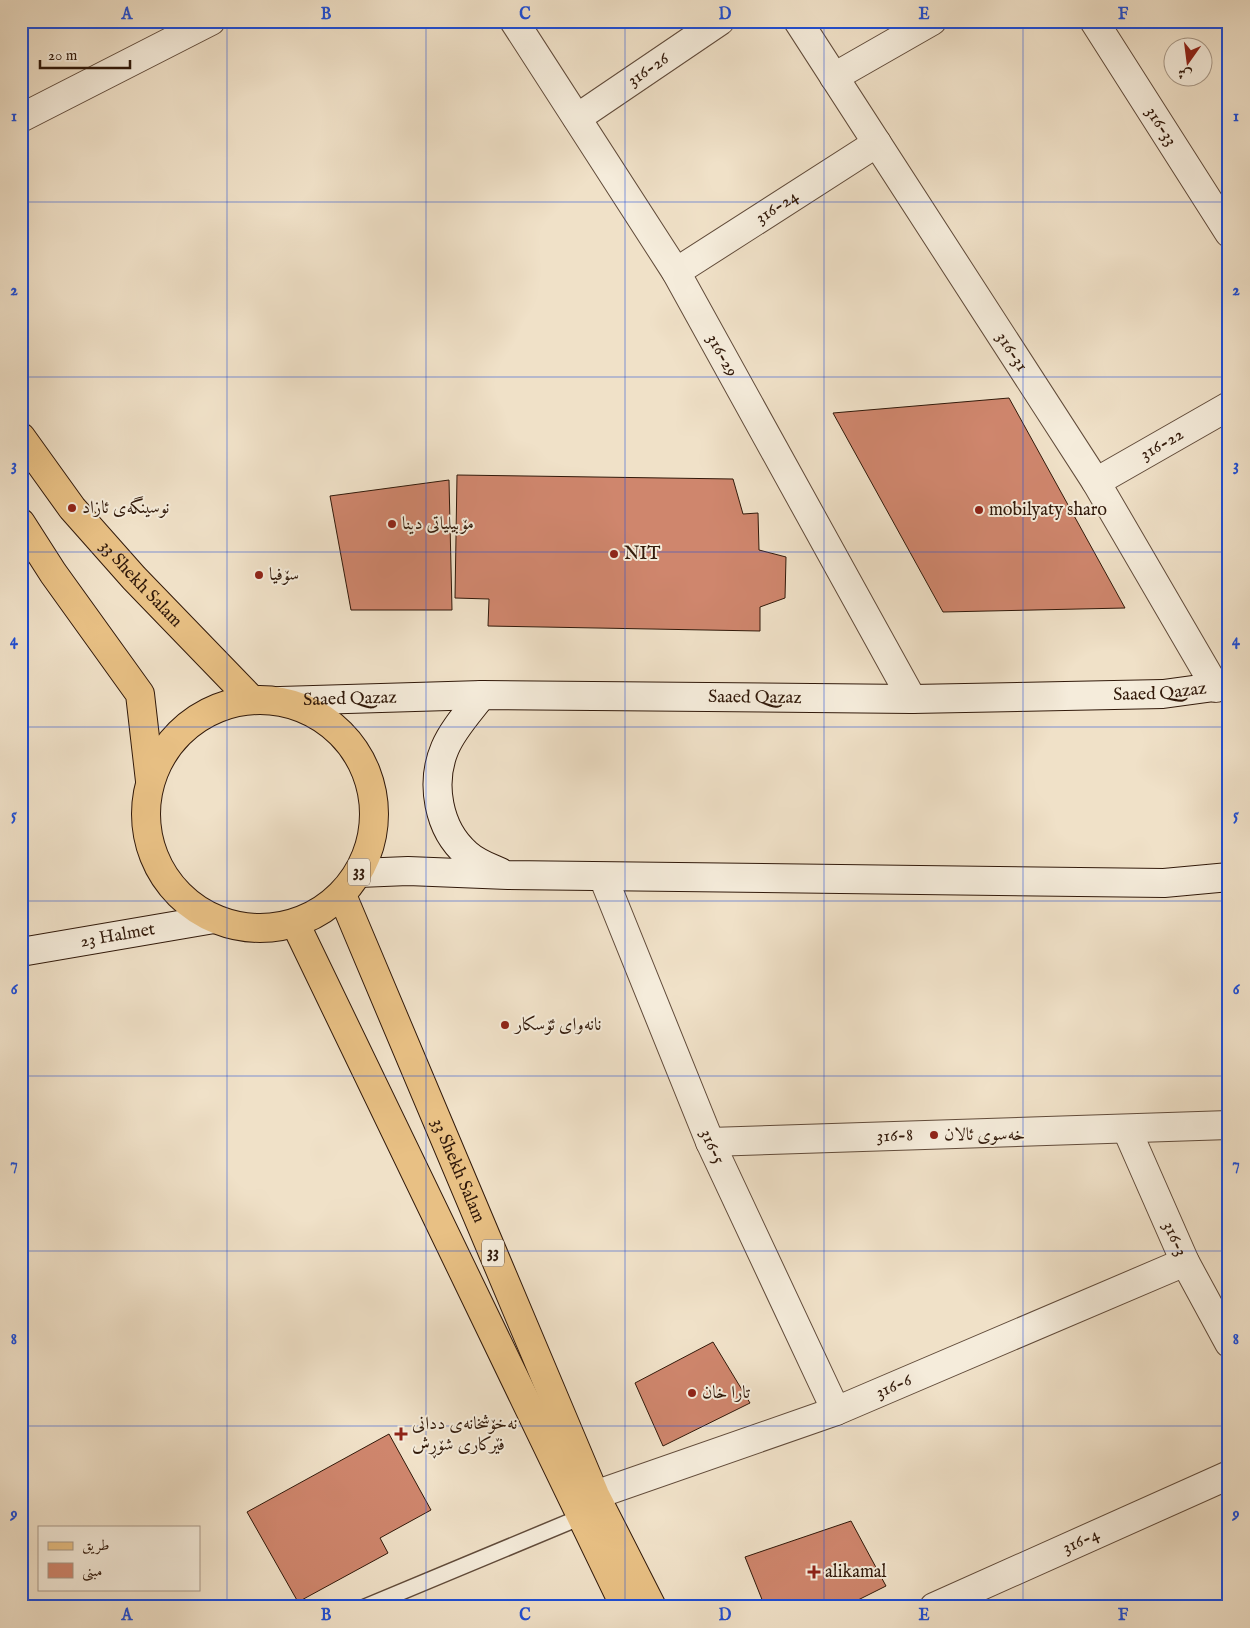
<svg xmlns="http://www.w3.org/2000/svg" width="1250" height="1628" viewBox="0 0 1250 1628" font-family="'IM FELL English',Amiri,serif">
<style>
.building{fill:#cf866d;stroke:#31190a}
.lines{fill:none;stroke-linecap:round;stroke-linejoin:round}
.lane-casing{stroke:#614b3a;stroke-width:18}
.street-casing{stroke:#614b3a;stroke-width:30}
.secondary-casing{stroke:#31190a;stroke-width:30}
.primary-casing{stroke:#31190a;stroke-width:30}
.lane{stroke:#f5ecdb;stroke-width:15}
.street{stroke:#f5ecdb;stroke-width:28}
.secondary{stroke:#f5ecdb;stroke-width:28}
.primary{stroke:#e8c084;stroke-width:28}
.grid{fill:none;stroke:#1d4ed8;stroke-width:1;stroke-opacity:0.55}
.poi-dot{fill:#8f2418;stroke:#f5ecdb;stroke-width:2}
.labels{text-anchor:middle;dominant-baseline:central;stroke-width:4;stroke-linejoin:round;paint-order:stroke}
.shield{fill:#f5ecdb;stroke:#6c5849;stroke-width:1}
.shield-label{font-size:16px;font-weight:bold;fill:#31190a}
.street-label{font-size:18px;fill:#31190a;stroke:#f5ecdb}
.poi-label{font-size:18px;fill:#31190a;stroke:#f5ecdb;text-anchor:start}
.neatline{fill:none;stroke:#1d4ed8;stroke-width:2}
.grid-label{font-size:16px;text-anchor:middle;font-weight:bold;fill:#1d4ed8}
</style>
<rect width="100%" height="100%" fill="#f0e1c8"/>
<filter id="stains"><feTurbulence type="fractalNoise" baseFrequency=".004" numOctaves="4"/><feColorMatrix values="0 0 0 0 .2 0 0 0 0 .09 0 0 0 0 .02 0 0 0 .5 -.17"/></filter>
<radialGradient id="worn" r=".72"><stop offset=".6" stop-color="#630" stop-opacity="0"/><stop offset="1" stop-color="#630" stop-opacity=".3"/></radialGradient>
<path class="building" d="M1009,398L1125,608L943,612L833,413Z
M457,475L733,479L743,514L758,513L759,550L786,557L785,598L760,607V631L488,626L489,599L455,598Z
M449,480L452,610H351L330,496Z
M713,1342L750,1403L663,1446L635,1383Z
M389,1434L431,1510L380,1538L388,1553L298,1602L247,1512Z
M851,1521L886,1586L844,1607H765L745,1557Z"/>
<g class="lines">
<g class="lane-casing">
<path id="lane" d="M365,1607L581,1517"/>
</g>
<g class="street-casing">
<g id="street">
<path id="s1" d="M514,21L676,272L912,699"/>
<path id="s2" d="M798,21L1096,482L1216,688"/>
<path id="s3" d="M1094,21L1229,233"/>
<path d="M834,77L932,21"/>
<path d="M21,118L211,21"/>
<path id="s4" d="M577,118L720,21"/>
<path id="s5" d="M676,272L877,143"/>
<path id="s6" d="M1096,482L1229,406"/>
<path id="s7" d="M603,877L710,1142L836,1411"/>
<path id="s8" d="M1127,1130L1185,1262L1229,1343"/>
<path id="s9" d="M710,1142L1229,1125"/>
<path id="s10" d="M595,1495L836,1411L1185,1262"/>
<path id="s11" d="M934,1607L1229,1475"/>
</g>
</g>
<g class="secondary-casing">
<g id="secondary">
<path d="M482,695C469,712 453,729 445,748C430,783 438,829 467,854C477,863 489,867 500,872"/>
<path id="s12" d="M280,701L482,695L912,699L1163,694L1229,685"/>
<path d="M359,873L408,871L508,875L1164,883L1229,877"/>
<path id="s13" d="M21,952L214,919"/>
</g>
</g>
<g class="primary-casing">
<g id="primary">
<path id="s14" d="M21,437L72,508L134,578L252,700"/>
<path d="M21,523L53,573L140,694L150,781"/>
<circle cx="260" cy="814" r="114"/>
<path id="s15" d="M342,895L595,1495L652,1607"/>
<path d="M295,923L625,1607"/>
</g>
</g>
<use href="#lane" class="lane"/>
<use href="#street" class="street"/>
<use href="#secondary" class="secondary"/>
<use href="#primary" class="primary"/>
</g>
<path class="grid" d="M227,21V1607M426,21V1607M625,21V1607M824,21V1607M1023,21V1607M21,202H1229M21,377H1229M21,552H1229M21,727H1229M21,901H1229M21,1076H1229M21,1251H1229M21,1426H1229"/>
<g class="poi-dot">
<circle cx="72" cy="508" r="5"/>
<circle cx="979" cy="510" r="5"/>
<circle cx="392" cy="524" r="5"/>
<circle cx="614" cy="554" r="5"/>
<circle cx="259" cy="575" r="5"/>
<circle cx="505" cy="1025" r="5"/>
<circle cx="934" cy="1135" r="5"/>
<circle cx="692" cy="1393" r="5"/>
<path d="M398.5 1426.5h5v5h5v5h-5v5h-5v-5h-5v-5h5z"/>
<path d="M811.5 1564.5h5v5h5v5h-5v5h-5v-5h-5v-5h5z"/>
</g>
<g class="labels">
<g class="shield">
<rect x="348" y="858.5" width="22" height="27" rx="4"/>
<rect x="482" y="1239.5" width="22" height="27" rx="4"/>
</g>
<g class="shield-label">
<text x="359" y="872">33</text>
<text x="493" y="1253">33</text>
</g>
<g class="street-label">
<text stroke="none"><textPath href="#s4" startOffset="86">316-26</textPath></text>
<text stroke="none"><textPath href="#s3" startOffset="125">316-33</textPath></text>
<text stroke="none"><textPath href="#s5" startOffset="120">316-24</textPath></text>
<text stroke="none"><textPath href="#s2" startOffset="394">316-31</textPath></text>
<text stroke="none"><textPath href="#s1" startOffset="394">316-29</textPath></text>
<text stroke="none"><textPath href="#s6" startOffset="76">316-22</textPath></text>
<text stroke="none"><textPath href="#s14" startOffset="190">33 Shekh Salam</textPath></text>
<text stroke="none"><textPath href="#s12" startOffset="880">Saaed Qazaz</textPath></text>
<text stroke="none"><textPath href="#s12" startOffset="475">Saaed Qazaz</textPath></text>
<text stroke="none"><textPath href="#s12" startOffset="70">Saaed Qazaz</textPath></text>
<text stroke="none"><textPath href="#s13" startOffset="98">23 Halmet</textPath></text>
<text stroke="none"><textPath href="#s9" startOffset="185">316-8</textPath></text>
<text stroke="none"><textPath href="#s7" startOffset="291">316-5</textPath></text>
<text stroke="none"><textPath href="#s15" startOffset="299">33 Shekh Salam</textPath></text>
<text stroke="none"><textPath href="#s8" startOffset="119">316-3</textPath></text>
<text stroke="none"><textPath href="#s10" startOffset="318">316-6</textPath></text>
<text stroke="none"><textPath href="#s11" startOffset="161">316-4</textPath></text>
</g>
<g class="poi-label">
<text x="82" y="508">نوسینگەی ئازاد</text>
<text x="989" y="510">mobilyaty sharo</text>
<text x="402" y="524">مۆبیلیاتی دینا</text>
<text x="624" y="554">NIT</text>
<text x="269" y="575">سۆفیا</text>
<text x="515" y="1025">نانەوای ئۆسکار</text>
<text x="944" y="1135">خەسوی ئالان</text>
<text x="702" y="1393">تارا خان</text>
<text x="412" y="1424">نەخۆشخانەی ددانی<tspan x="412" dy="21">فێرکاری شۆڕش</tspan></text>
<text x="825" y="1572">alikamal</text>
</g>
</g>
<rect width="1250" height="1628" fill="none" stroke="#f0e1c8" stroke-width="55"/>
<rect x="38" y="1526" width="162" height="65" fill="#f5ecdb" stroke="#a79887"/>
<rect x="48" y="1542" width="25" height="8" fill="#e8c084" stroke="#a79887"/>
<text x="82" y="1550" font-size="15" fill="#31190a">طريق</text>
<rect x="48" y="1563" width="25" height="15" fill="#cf866d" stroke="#a79887"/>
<text x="82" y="1576" font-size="15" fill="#31190a">مبنى</text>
<g transform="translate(1188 62) rotate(194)"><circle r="24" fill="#f5ecdb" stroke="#a79887"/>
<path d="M0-4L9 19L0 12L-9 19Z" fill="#8f2418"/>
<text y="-8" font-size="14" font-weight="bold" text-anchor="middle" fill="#31190a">ش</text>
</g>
<path d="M40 60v8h90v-8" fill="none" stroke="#31190a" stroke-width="2.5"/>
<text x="48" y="60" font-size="15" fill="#31190a" stroke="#f5ecdb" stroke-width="4" paint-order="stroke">20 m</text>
<rect x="28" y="28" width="1194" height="1572" class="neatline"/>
<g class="grid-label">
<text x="127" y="19">A</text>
<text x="326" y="19">B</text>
<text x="525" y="19">C</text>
<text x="725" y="19">D</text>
<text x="924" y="19">E</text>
<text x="1123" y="19">F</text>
<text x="14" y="121">1</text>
<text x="1236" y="121">1</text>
<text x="14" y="295">2</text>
<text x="1236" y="295">2</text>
<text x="14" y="470">3</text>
<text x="1236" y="470">3</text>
<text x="14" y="645">4</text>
<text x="1236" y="645">4</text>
<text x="14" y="820">5</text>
<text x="1236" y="820">5</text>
<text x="14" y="994">6</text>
<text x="1236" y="994">6</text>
<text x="14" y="1169">7</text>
<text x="1236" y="1169">7</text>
<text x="14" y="1344">8</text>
<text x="1236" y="1344">8</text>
<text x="14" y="1519">9</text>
<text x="1236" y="1519">9</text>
<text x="127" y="1620">A</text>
<text x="326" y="1620">B</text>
<text x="525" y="1620">C</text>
<text x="725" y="1620">D</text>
<text x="924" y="1620">E</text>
<text x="1123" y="1620">F</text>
</g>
<rect width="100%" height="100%" filter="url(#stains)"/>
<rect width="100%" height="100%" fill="url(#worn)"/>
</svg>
